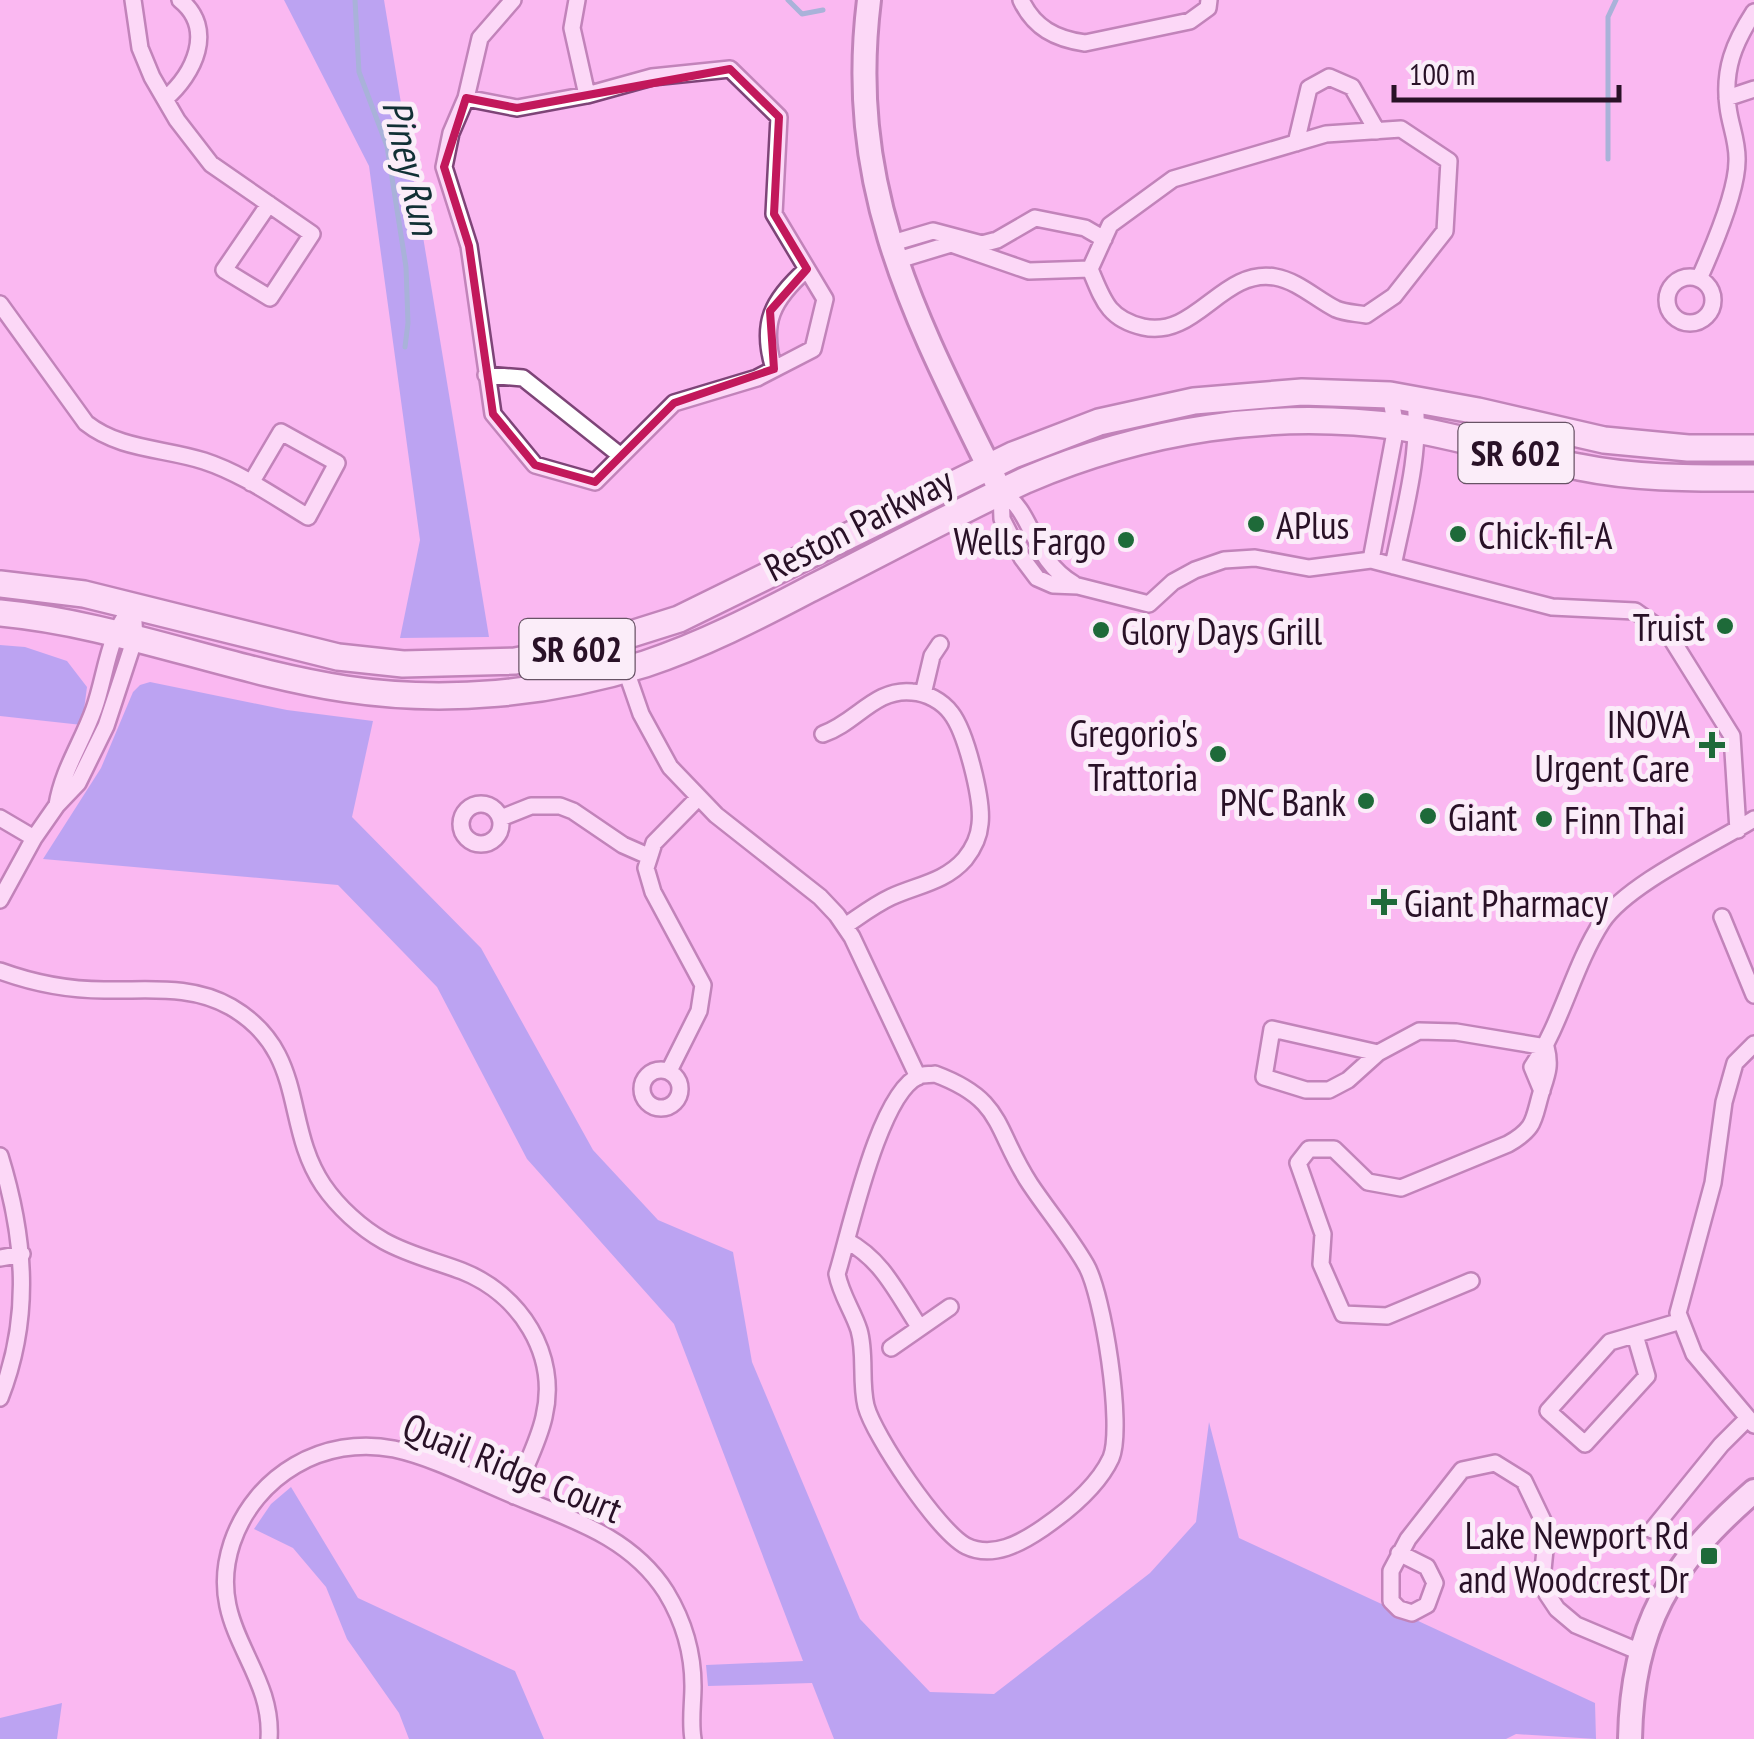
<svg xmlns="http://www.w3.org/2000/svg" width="1754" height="1739" viewBox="0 0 1754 1739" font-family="'PT Sans Narrow',sans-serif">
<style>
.forest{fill:#728bf4}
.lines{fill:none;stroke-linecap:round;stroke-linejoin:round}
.stream{stroke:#47aabc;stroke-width:5}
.street-casing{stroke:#7e4478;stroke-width:20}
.secondary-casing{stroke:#7e4478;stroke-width:28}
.primary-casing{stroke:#7e4478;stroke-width:30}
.street{stroke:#fff;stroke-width:15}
.secondary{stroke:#fff;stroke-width:22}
.primary{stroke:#fff;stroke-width:25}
.marked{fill:none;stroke:#c2185b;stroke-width:8;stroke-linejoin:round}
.poi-dot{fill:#1e6a39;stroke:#fbedf9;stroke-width:4}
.labels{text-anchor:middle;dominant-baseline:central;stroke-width:10;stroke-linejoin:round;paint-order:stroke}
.shield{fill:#fbedf9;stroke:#685366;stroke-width:2.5}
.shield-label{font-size:35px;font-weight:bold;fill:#291127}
.street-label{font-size:38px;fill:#291127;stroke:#fbedf9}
.poi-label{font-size:38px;fill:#291127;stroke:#fbedf9;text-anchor:start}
.water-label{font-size:40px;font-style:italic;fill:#113035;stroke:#fbedf9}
</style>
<rect width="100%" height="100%" fill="#fab8f1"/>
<path class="forest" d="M284,0H384L489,637L400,638L420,540L369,166Z
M0,645L25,647L67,661L87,687L82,725L0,716Z
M150,682L287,710L373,721L352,817L481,948L593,1150L658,1220L733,1252L752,1362L860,1619L930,1692L994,1694L1150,1573L1196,1522L1209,1422L1239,1538L1595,1703L1596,1739L1516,1734L1506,1739H834L812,1683L708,1686L706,1665L803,1661L674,1324L527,1159L437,987L338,885L43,859L101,768L133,692L140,685Z
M291,1487L358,1598L515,1671L544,1739H409L399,1713L347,1639L326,1587L293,1548L254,1529L271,1504Z
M62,1703L57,1739H0V1718Z"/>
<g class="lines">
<path class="stream" d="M355,0L359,72L387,146L406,267L408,323L405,347
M788,0L802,14L823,10
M1608,159V17L1616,0"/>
<g class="street-casing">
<path id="street" d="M133,0L140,48L152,77L177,120L211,164L312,234L270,298L224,270L269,204
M577,0L572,28L587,95
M1021,0C1034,28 1056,39 1085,43L1190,21L1208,8L1209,0
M466,98L517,108L587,95L652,77L730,69L779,117L774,214L825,299L813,349L757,378L674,403L595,482L535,465L493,414L469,246L444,167L451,133L466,98L480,38L513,0
M1727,98L1754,89
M165,99C194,74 216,29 180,0
M1401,129L1449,161L1445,231L1394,296L1366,315C1356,313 1345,313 1336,309C1316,299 1298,281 1275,277C1222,268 1196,339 1143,327C1108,319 1103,300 1090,269L1110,225L1173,179L1326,134Z
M1296,143L1309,88L1329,77L1352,87L1377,131
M889,244L933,231L982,244L997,240L1035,218L1085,228L1104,239
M895,261L951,244L1029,271L1090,269
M1667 300a23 23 0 1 1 46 0a23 23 0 1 1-46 0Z
M1699,279C1712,250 1737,191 1737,161C1738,142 1730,125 1728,107C1723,69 1734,43 1754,12
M0,304L86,423C120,450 164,448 204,461C241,473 275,497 308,517L337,463L281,432L251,483
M774,369C760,323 772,300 807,269
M486,375L523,378L621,456
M1001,492L1002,519L1022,558L1037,578L1053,585L1078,586L1149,604L1173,582L1195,570L1224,560L1255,558L1309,568L1371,560L1552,607L1635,611L1669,635L1732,736L1738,830
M1001,492C1035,512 1030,558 1074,584
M1371,560L1396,427L1390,395
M1393,566C1404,511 1421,455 1415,399
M615,639L641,714L670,767L716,815L820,897L837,915L852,937L918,1077
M923,694L932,656L940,644
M823,734C856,723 875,688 912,692C927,693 942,701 951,713C966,732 983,800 980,824C979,837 973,849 965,859C945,882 917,885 891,897C874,905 860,916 845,926
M461 824a20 20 0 1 1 40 0a20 20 0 1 1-40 0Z
M57,805C63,769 82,743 94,709C106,676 108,632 133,607
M0,818L34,838
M501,818L531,806H560L573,811L623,845L648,856
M0,900L34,838L57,805L78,783L106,726L135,638L133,607
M1722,917L1754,995
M0,971C33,983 69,990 104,990C148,991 191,984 231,1007C308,1052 282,1124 323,1185C338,1207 361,1228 384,1241C409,1255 436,1261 462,1271C520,1294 559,1354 544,1417C538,1444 523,1470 514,1496
M1754,1044L1735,1063L1724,1102L1713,1183L1678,1313L1694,1354L1754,1425
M1378,1053L1272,1029L1264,1077L1306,1090H1329L1348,1080L1378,1053L1419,1031L1456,1032L1546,1047
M642 1089a19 19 0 1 1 38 0a19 19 0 1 1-38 0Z
M669,1071L699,1011L703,985L653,892L646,868L654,843L697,799
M935,1074C1005,1100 994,1129 1030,1184C1048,1211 1070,1237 1086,1265C1103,1294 1124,1427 1111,1458C1098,1486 1069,1510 1043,1528C1021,1543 993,1559 966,1546C938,1531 874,1436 866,1406C860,1381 866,1354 859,1330C853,1311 841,1295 837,1274C850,1232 879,1093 919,1076C924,1074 930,1075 935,1074Z
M1542,1091L1532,1067C1562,1023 1573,967 1602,922C1627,884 1714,844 1754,819
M0,1156C25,1237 32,1317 0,1398
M847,1241C883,1260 898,1295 920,1328
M0,1258L22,1254
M1471,1281L1387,1316L1343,1314L1321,1264L1323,1234L1298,1163L1309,1149H1334L1368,1182L1401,1188L1508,1144C1536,1128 1533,1120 1541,1093C1547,1074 1551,1066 1546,1047
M1635,1335L1647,1376L1585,1444L1548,1411L1610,1342L1681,1321
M891,1348L950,1307
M1652,1530L1721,1445L1748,1418
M1399,1553L1427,1567L1435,1583L1427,1605L1412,1613L1399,1609L1391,1601V1571L1408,1539L1462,1470L1495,1463L1524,1481L1547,1529L1543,1570L1547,1594L1557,1609L1576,1625L1640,1652
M269,1739C274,1666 204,1627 232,1543C255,1475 324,1435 394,1449C435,1458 476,1480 515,1496C571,1519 631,1537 666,1592C683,1620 693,1653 693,1686C693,1704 690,1721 693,1739"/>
</g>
<g class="secondary-casing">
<path id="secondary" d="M869,0C845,195 919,324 1001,492
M1630,1739C1632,1625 1670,1564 1754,1491"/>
</g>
<g class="primary-casing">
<path id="primary" d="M0,584L84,594L338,657L403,664L515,661L590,647L679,619L1013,455L1099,422L1194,401L1302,392L1390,395L1478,411L1604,440L1688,448H1754
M0,613C118,624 229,671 346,689C445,704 549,694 645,664C702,645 757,617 810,589C882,553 953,514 1026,480C1143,430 1273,409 1400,427C1460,436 1519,456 1579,467C1637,479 1695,478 1754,478"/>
</g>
<use href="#street" class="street"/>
<use href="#secondary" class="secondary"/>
<use href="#primary" class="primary"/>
</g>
<path d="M0 0H1754V1739H0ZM730,69L779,117L774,214L807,269L770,311L774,369L674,403L595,482L535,465L493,414L469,246L444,167L466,98L517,108Z" fill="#fab8f1" fill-opacity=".55" fill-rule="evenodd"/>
<path class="marked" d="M730,69L779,117L774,214L807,269L770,311L774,369L674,403L595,482L535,465L493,414L469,246L444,167L466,98L517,108Z"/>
<g class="poi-dot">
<circle cx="1256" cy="524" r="10"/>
<circle cx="1458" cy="534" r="10"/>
<circle cx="1126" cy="540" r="10"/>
<circle cx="1725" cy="626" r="10"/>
<circle cx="1101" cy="630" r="10"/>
<path d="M1707 730h10v10h10v10h-10v10h-10v-10h-10v-10h10z"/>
<circle cx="1218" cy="754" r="10"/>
<circle cx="1366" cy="801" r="10"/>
<circle cx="1428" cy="816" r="10"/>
<circle cx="1544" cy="819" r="10"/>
<path d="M1379 887h10v10h10v10h-10v10h-10v-10h-10v-10h10z"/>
<rect x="1699" y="1546" width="20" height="20" rx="5"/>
</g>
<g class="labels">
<g class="shield">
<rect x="1458.5" y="423" width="115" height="60" rx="8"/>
<rect x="519.5" y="619" width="115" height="60" rx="8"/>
</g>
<g class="shield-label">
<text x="1516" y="453">SR 602</text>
<text x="577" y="649">SR 602</text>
</g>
<g class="street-label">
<text transform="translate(858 523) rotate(-27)">Reston Parkway</text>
<text transform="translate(513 1467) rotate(22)">Quail Ridge Court</text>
</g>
<g class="poi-label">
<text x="1276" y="524">APlus</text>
<text x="1478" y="534">Chick-fil-A</text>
<text x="1106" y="540" text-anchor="end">Wells Fargo</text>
<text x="1705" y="626" text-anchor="end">Truist</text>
<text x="1121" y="630">Glory Days Grill</text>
<text x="1690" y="723" text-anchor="end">INOVA<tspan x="1690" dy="44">Urgent Care</tspan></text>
<text x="1198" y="732" text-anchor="end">Gregorio's<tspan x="1198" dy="44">Trattoria</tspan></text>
<text x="1346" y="801" text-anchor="end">PNC Bank</text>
<text x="1448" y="816">Giant</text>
<text x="1564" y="819">Finn Thai</text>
<text x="1404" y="902">Giant Pharmacy</text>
<text x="1689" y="1534" text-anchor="end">Lake Newport Rd<tspan x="1689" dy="44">and Woodcrest Dr</tspan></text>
</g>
<g class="water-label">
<text transform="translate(412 167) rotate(77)">Piney Run</text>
</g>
</g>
<path d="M1394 85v15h225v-15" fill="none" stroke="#291127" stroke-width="5"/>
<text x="1409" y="85" font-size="30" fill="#291127" stroke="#fbedf9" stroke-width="8" paint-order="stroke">100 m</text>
</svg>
